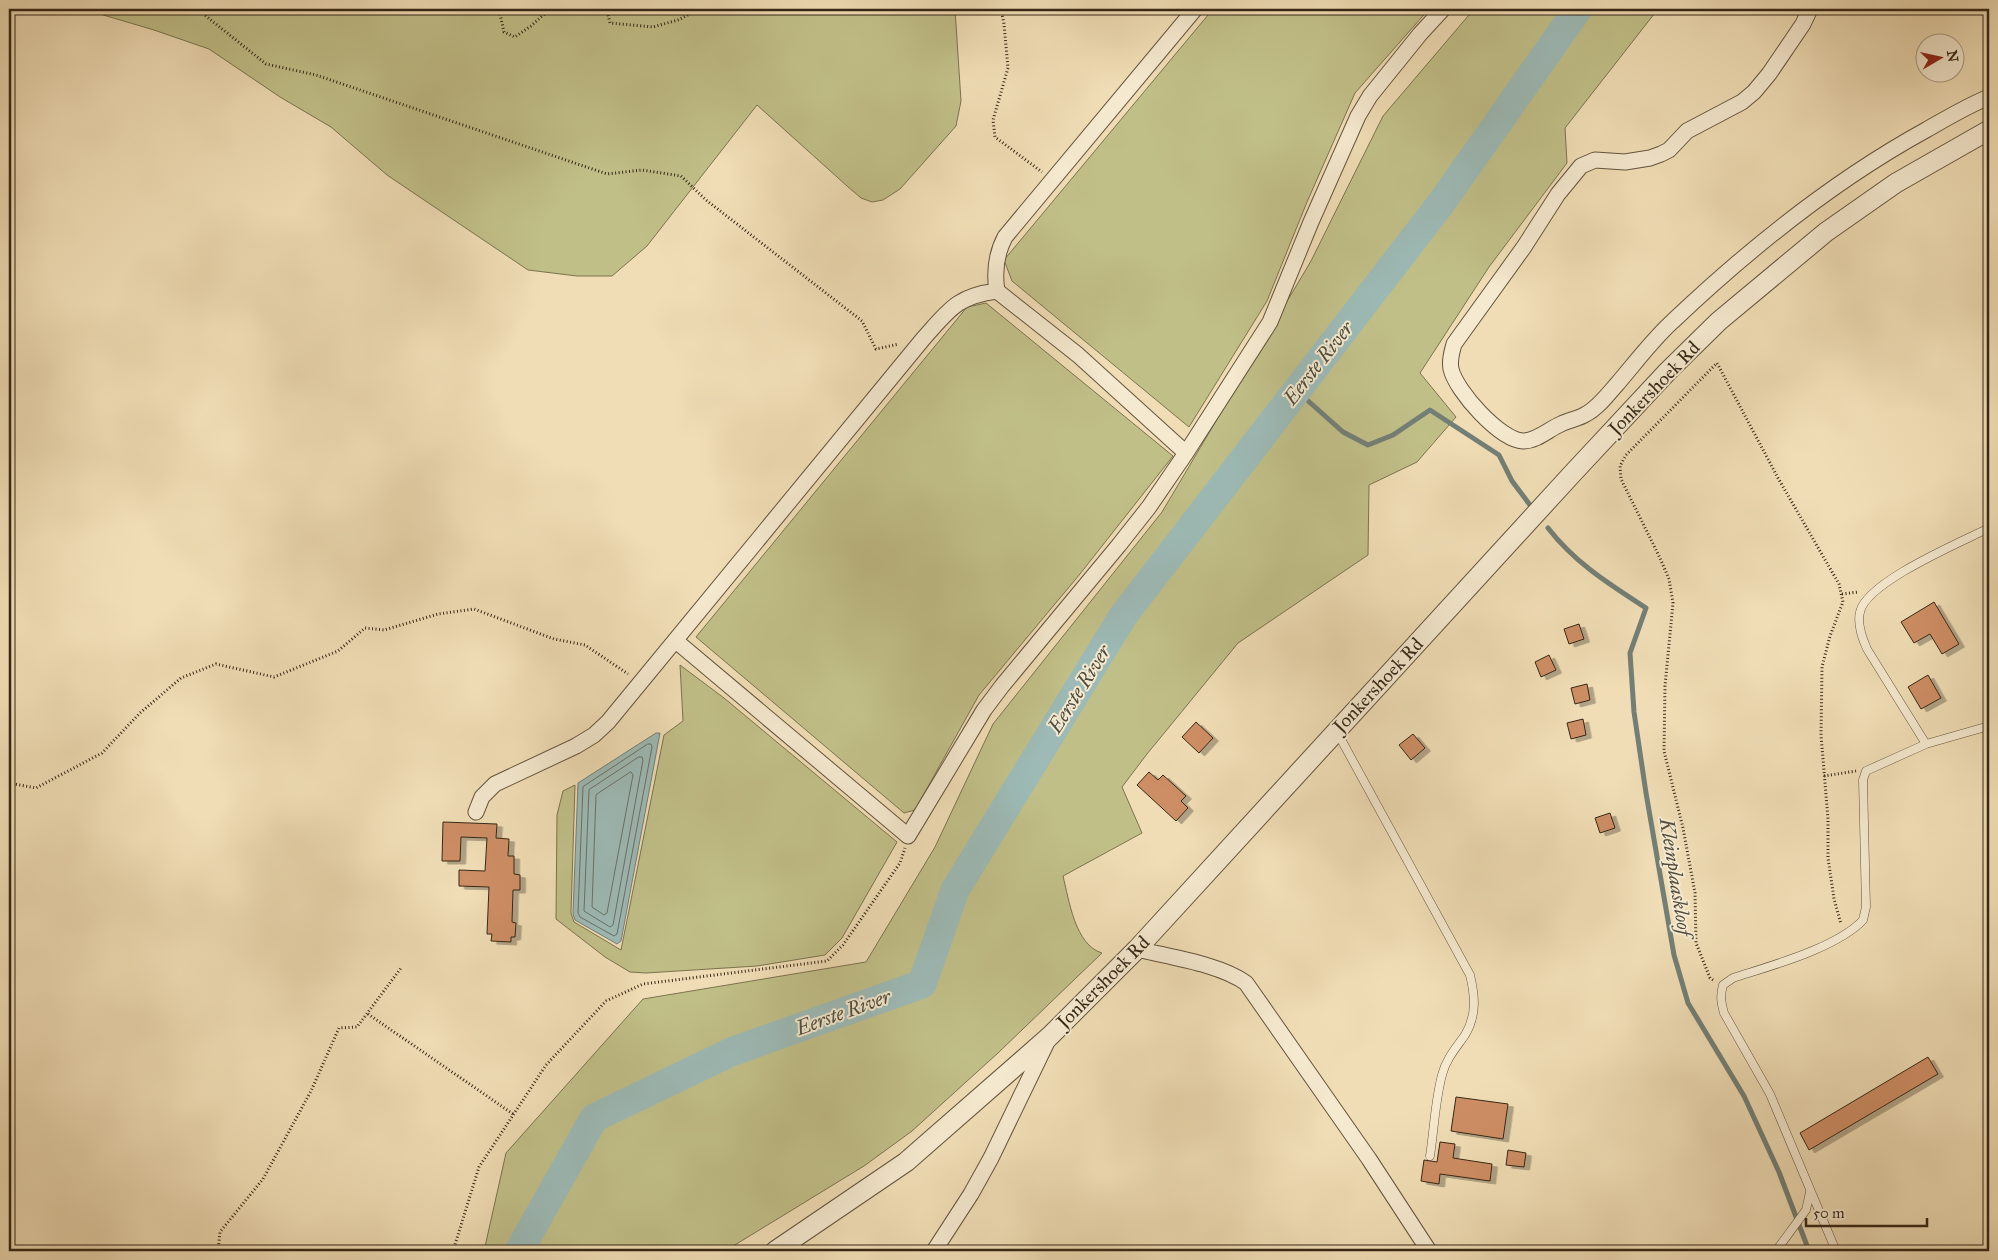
<svg xmlns="http://www.w3.org/2000/svg" width="1998" height="1260" viewBox="0 0 1998 1260" font-family="'IM FELL Great Primer',serif">
<style>
.green{fill:#c1bf88;stroke:#7b7350}
.water{fill:#9dbab6;stroke:#737f76}
.lines{fill:none;stroke-linecap:round;stroke-linejoin:round}
.shore{stroke:#697066;stroke-width:1}
.stream{stroke:#737f76;stroke-width:5}
.river{stroke:#9dbab6;stroke-width:29}
.building{fill:#ce8e65;stroke:#352717;filter:url(#shadow)}
.service-casing{stroke:#64543e;stroke-width:9}
.minor-casing{stroke:#64543e;stroke-width:17}
.tertiary-casing{stroke:#64543e;stroke-width:21}
.path{stroke:#352717;stroke-width:3;stroke-dasharray:1 2.5;stroke-linecap:butt}
.service{stroke:#f5e9cf;stroke-width:8}
.minor{stroke:#f5e9cf;stroke-width:15}
.tertiary{stroke:#f5e9cf;stroke-width:19}
.labels{text-anchor:middle;dominant-baseline:central;stroke-width:4;stroke-linejoin:round;paint-order:stroke}
.street-label{font-size:19px;fill:#352717;stroke:#f5e9cf}
.water-label{font-size:20px;font-style:italic;fill:#4f4c3f;stroke:#f5e9cf}
</style>
<defs>
<filter id="shadow"><feDropShadow dx="5.5" dy="3" stdDeviation="0" flood-color="#0004"/></filter>
</defs>
<rect width="100%" height="100%" fill="#f0ddb5"/>
<filter id="stains"><feTurbulence type="fractalNoise" baseFrequency=".004" numOctaves="4"/><feColorMatrix values="0 0 0 0 .2 0 0 0 0 .09 0 0 0 0 .02 0 0 0 .5 -.17"/></filter>
<radialGradient id="worn" r=".72"><stop offset=".6" stop-color="#630" stop-opacity="0"/><stop offset="1" stop-color="#630" stop-opacity=".3"/></radialGradient>
<path class="green" d="M83,9H955L961,101L956,126L900,189L883,200L872,202L861,198L847,186L757,105L647,246L612,276H577L528,270L387,175L331,127L280,97L209,49L154,30Z
M1213,9H1429L1355,93L1307,202L1267,301L1189,427L1012,281L1004,260Z
M1474,9H1658L1565,128L1567,163L1489,267L1420,373L1456,417L1417,462L1369,485L1368,555L1238,643L1147,754L1122,787L1142,833L1063,876C1069,900 1075,945 1102,953L998,1053L912,1131L864,1166L725,1251H484L506,1153L643,999L866,962L935,847L993,724L1162,512L1311,261L1383,116Z
M986,303L1173,456L1080,574L979,695L915,810L904,813L696,637L967,307Z
M680,665L724,698L897,842L842,938L825,955L757,966L646,973L630,972L605,957L556,919L557,815L563,791L575,785L571,913L574,922L621,950L664,735L683,721Z"/>
<path class="water" d="M656,733H660L621,941L617,944L575,920L573,914L578,783Z"/>
<g class="lines">
<path class="shore" d="M648,744H651L652,747L617,934L614,936L580,917L578,913L583,787Z
M639,757H642L643,760L613,925L610,927L584,911L589,790Z
M631,772L633,775L607,913L604,915L592,907L596,795Z"/>
<path class="stream" d="M1297,391L1343,432L1368,445L1393,435L1430,410L1499,455L1512,481L1530,505
M1548,528C1575,563 1609,584 1646,608L1630,653L1634,712L1646,793L1674,955L1688,1003L1744,1096L1779,1172L1809,1251"/>
<path class="river" d="M519,1251L594,1118L731,1052L922,984L955,890L1123,616L1442,202L1578,9"/>
</g>
<path class="building" d="M1934,602L1959,644L1942,654L1930,634L1914,643L1901,622Z
M1579,624L1584,639L1569,644L1564,629Z
M1549,655L1556,670L1541,677L1535,662Z
M1928,675L1941,698L1921,709L1908,687Z
M1587,684L1590,700L1575,704L1571,688Z
M1583,719L1586,735L1571,739L1567,723Z
M1196,722L1213,738L1199,753L1182,737Z
M1413,734L1425,748L1411,760L1399,745Z
M1149,772L1158,780L1163,775L1186,796L1181,801L1188,808L1176,821L1137,785Z
M1610,813L1615,828L1600,833L1595,818Z
M443,822L497,824L496,838L509,839L508,856H514V874L520,875V890H513L512,922L516,923L515,937H511V942L491,941L492,934H487L489,887L459,886V870L485,871L487,838L461,837L460,861H442Z
M1928,1057L1938,1074L1809,1150L1800,1133Z
M1456,1097L1508,1104L1503,1139L1451,1131Z
M1440,1142L1455,1144L1453,1158L1492,1164L1490,1181L1440,1174L1439,1184L1421,1181L1424,1160L1437,1162Z
M1508,1150L1526,1153L1524,1167L1506,1165Z"/>
<g class="lines">
<g class="service-casing">
<path id="service" d="M1989,528C1961,542 1866,582 1860,612C1857,624 1862,638 1867,649L1926,744L1989,726
M1337,732L1470,975C1475,996 1477,1015 1465,1035C1456,1048 1446,1059 1442,1075C1435,1101 1434,1130 1430,1156
M1776,1251L1806,1210L1810,1192
M1836,1251L1770,1094L1724,1013C1721,1003 1720,996 1723,985L1733,978C1770,966 1837,948 1863,920L1866,907L1863,780L1866,771L1926,744"/>
</g>
<g class="minor-casing">
<path id="minor" d="M1810,9L1803,24L1769,74L1754,92L1742,102L1687,131L1669,150L1661,154L1650,158L1625,162L1595,160L1581,166L1558,194L1524,247L1454,344C1452,352 1449,360 1451,369C1456,391 1500,440 1523,441C1537,441 1549,429 1561,424C1569,420 1578,419 1586,414C1598,408 1609,393 1618,383C1636,362 1653,339 1673,321C1750,248 1833,181 1926,130C1947,118 1967,106 1989,97
M997,291C994,272 996,254 1005,237L1195,9
M676,641L908,836L984,710L1002,686L1119,545L1149,507L1186,453L1270,322L1311,222L1358,116L1370,96L1420,34L1443,9
M476,812L482,797L495,784L576,746L594,735L608,722L923,339C949,310 957,296 997,291L1078,355L1186,453
M1137,949C1169,957 1220,964 1246,983L1369,1159L1429,1251
M934,1251L971,1194L991,1158L1048,1040"/>
</g>
<g class="tertiary-casing">
<path id="tertiary" d="M775,1251L906,1162L1050,1036L1137,949L1572,474L1668,371L1719,321L1826,232L1896,183L1989,130"/>
</g>
<path class="path" d="M197,9L266,64L316,75L607,174L642,170L681,176L706,200L862,321L876,349L899,344
M509,9L500,14L504,32L515,37L531,26L550,9
M609,9L607,11L610,23L653,27L678,20L700,9
M1001,9L1004,24L1008,68L993,120L995,137L1042,172
M1842,594L1858,592
M1824,776L1856,771
M9,783L36,788L102,753L140,713L181,678L216,664L274,677L338,651L365,628L384,630L438,614L474,609L554,639L585,645L628,674
M1713,980L1710,978L1696,943L1695,893L1683,828L1664,751L1665,686L1673,603L1669,579L1660,558L1621,479L1620,466L1626,455L1717,363L1778,478L1839,584L1843,602L1830,636L1822,667L1821,735L1828,819V858L1834,899L1841,924
M368,1014L513,1114
M218,1251L220,1232L263,1179L311,1091L339,1028L357,1027L401,968
M453,1251L479,1167L546,1065L606,1001L643,984L827,961L843,945L900,863L905,848"/>
<use href="#service" class="service"/>
<use href="#minor" class="minor"/>
<use href="#tertiary" class="tertiary"/>
</g>
<g class="labels">
<g class="street-label">
<text transform="translate(1654 388) rotate(-46)">Jonkershoek Rd</text>
<text transform="translate(1378 685) rotate(-47)">Jonkershoek Rd</text>
<text transform="translate(1103 982) rotate(-45)">Jonkershoek Rd</text>
</g>
<g class="water-label">
<text transform="translate(1318 363) rotate(-52)">Eerste River</text>
<text transform="translate(1079 689) rotate(-58)">Eerste River</text>
<text transform="translate(1676 877) rotate(81)">Kleinplaaskloof</text>
<text transform="translate(843 1012) rotate(-20)">Eerste River</text>
</g>
</g>
<rect width="1998" height="1260" fill="none" stroke="#f0ddb5" stroke-width="30"/>
<rect x="10" y="10" width="1978" height="1240" fill="none" stroke="#352717" stroke-width="2.5"/>
<rect x="15" y="15" width="1968" height="1230" fill="none" stroke="#352717"/>
<g transform="translate(1940 58) rotate(81)"><circle r="24" fill="#f5e9cf" stroke="#a89b85"/>
<path d="M0-4L9 19L0 12L-9 19Z" fill="#8f2418"/>
<text y="-8" font-size="14" font-weight="bold" text-anchor="middle" fill="#352717">N</text>
</g>
<path d="M1806 1218v8h121v-8" fill="none" stroke="#352717" stroke-width="2.5"/>
<text x="1813" y="1218" font-size="15" fill="#352717" stroke="#f5e9cf" stroke-width="4" paint-order="stroke">50 m</text>
<rect width="100%" height="100%" filter="url(#stains)"/>
<rect width="100%" height="100%" fill="url(#worn)"/>
</svg>
